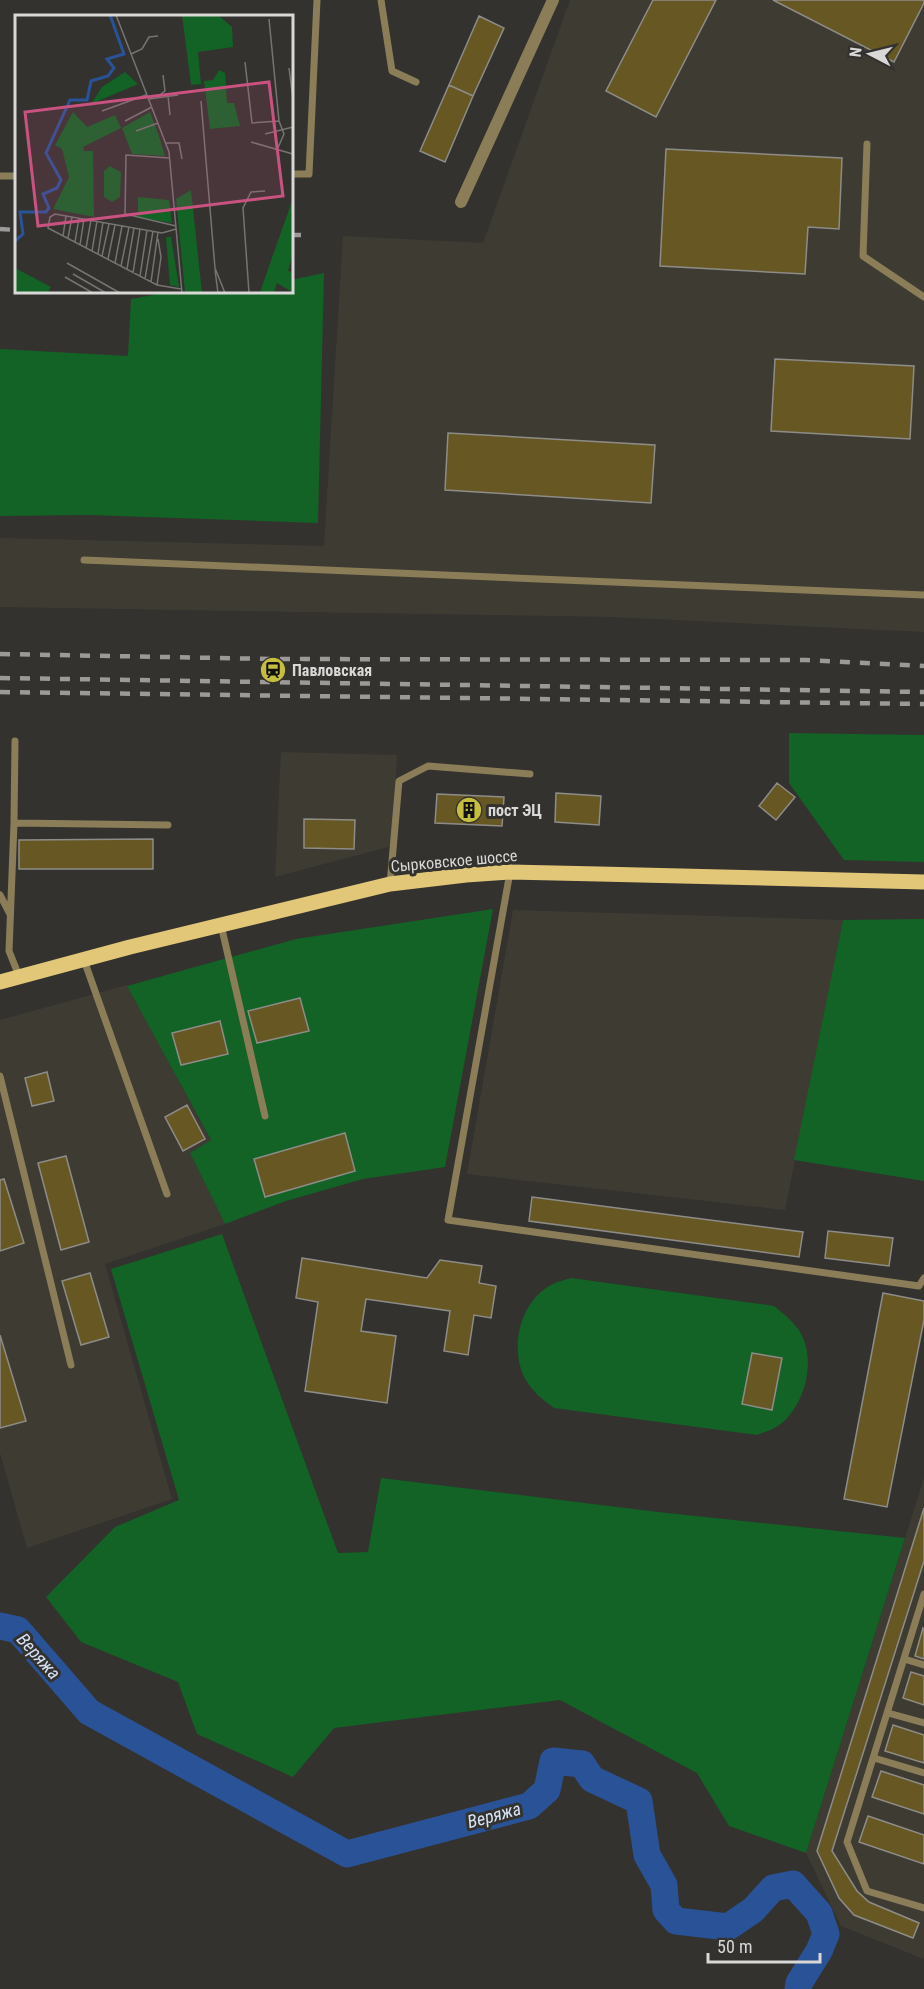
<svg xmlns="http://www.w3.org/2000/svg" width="924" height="1989" viewBox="0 0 924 1989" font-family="'Roboto Condensed',sans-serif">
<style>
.built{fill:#3e3b33}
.green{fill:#126325}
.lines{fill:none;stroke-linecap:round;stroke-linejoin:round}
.river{stroke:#2a5297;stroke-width:27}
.building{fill:#665723;stroke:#8d8c89;stroke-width:1.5}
.lane{stroke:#8a7d58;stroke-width:7}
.street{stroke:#8a7d58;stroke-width:12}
.primary{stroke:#e3c778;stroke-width:15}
.rail{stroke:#9b9a99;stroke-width:4.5;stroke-dasharray:10 10;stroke-linecap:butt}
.labels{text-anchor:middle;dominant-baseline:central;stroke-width:6;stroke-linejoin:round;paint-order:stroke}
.poi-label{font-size:16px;font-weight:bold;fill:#d9d8d7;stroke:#33322f;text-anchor:start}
.street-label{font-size:16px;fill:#d9d8d7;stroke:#33322f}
.water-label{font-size:18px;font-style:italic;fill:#d6e2f6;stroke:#33322f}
.inset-river{fill:none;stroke:#2a5297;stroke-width:3}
.inset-road{fill:none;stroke:#757472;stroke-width:1.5}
.view{fill:#c95280;fill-opacity:0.15;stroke:#c95280;stroke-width:3}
.inset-edge{fill:none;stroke:#d9d8d7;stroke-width:3}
</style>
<rect width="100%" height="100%" fill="#33322f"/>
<path class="built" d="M570,0H924V632L612,617L0,607V538L324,546L343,236L483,243Z
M281,752L397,755L392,846L275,877Z
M513,910L843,920L785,1210L467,1174Z
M127,985L211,1141L190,1153L225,1224L105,1264L172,1499L27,1548L0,1453V1020Z
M924,1478V1959L841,1926L806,1853Z"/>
<path class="green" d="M324,273L318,523L89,515L0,516V349L128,356L131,299L174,291H291V280Z
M789,733L924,735V862L844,860L789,783Z
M493,909L445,1167L363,1179L286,1201L225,1224L190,1153L211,1140L127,986L296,939Z
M924,919V1181L794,1160L843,920Z
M222,1234L338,1553L368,1552L381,1478L658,1512L905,1538L806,1853L729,1826L697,1773L560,1700L334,1728L293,1777L197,1734L178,1682L81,1642L46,1597L115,1527L179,1500L111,1269Z
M571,1278L774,1306C784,1314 793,1321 800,1332C817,1360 805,1407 778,1426C772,1430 764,1432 757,1435L554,1408C543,1400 534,1393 527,1382C508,1352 519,1300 553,1284C559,1281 565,1280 571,1278Z"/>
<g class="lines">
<path class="river" d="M0,1626L18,1630L89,1712L347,1854L529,1806L547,1790L553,1761L582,1764L592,1779L639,1801L647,1855L664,1885L666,1910L676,1921L728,1927L753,1910L773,1888L793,1884L819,1913L826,1934L819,1951L799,1983L798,1989"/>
</g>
<path class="building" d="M653,0H716L656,117L606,91Z
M773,0H924V3L894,62Z
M479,16L504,28L473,96L449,85Z
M449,85L473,96L445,162L420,151Z
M666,149L842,158L839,229L808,227L805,274L660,266Z
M775,359L914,366L910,439L771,431Z
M448,433L655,445L651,503L445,490Z
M777,783L795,797L776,820L759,806Z
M556,793L601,796L599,825L555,822Z
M437,794L504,797L502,826L435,823Z
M304,819L355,820L354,849L304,848Z
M153,839V869H19V840Z
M300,998L309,1031L257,1043L248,1011Z
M220,1021L228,1054L181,1065L172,1033Z
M47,1072L54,1101L32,1106L25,1078Z
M187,1105L205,1139L183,1151L165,1117Z
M345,1133L355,1171L265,1197L254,1159Z
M66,1156L89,1242L61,1250L38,1163Z
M4,1179L24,1243L0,1251V1180Z
M532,1197L803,1232L799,1257L529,1221Z
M828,1231L893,1238L889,1266L825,1258Z
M302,1258L427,1278L440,1260L482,1266L479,1283L496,1286L491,1318L474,1315L468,1355L444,1351L450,1311L366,1299L361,1331L396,1336L387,1403L305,1391L318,1302L296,1298Z
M90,1273L109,1337L81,1345L62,1281Z
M883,1293L924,1301V1320L887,1507L844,1499Z
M0,1335L26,1421L0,1428Z
M752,1353L782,1358L772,1410L742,1404Z
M924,1508V1561L832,1851L857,1891L869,1902L919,1923L913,1938L854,1915L839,1898L817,1851Z
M923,1628L924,1629V1659L915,1656Z
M911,1672L924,1676V1705L903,1698Z
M893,1725L924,1735V1763L885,1751Z
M881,1771L924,1785V1814L872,1797Z
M868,1816L924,1835V1864L859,1842Z"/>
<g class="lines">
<path class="lane" d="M381,0L392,71L416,82
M867,144L863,256L924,297
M291,174H309L317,0
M0,176H16
M84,560L924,595
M15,741L14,823L9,951L19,976
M14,823L168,825
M510,872L448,1220L919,1286L924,1278
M390,884L399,781L428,766L530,774
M0,895L10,914
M221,925L265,1116
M84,960L167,1194
M0,1076L71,1365
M924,1594L847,1842L867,1891L924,1908
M904,1659L924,1665
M888,1713L924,1723
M874,1758L924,1773"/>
<path class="street" d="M461,202L553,0"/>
<path class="primary" d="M0,982L130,947L390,884L466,875L510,872L599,874L924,882"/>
<path class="rail" d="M0,229L16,230
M291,235H307
M0,654L274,659L806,660L924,666
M0,678L924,692
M0,692L924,704"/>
</g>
<defs>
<g id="station-disc" transform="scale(1.35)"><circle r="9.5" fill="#c4bd3e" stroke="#33322f"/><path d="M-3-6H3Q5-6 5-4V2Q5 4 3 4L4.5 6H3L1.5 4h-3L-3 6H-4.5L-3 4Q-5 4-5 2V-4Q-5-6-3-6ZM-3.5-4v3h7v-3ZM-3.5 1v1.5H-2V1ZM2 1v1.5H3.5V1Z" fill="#111"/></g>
<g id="building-disc" transform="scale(1.35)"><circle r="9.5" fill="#c4bd3e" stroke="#33322f"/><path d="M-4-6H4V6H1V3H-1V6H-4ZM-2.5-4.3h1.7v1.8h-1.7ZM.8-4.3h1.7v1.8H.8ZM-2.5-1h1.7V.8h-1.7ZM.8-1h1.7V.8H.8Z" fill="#111"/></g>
</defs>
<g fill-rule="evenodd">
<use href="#station-disc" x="273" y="670"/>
<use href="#building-disc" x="469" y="810"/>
</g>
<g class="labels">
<g class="poi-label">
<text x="292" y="670">Павловская</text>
<text x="488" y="810">пост ЭЦ</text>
</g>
<g class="street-label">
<text transform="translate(454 861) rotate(-5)">Сырковское шоссе</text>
</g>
<g class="water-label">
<text transform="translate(39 1656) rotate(48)">Веряжа</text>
<text transform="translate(494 1815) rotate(-15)">Веряжа</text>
</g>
</g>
<g transform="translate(15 15)">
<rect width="278" height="278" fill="#33322f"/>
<path d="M167,0H203L217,12L218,32L183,37L186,69L176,70ZM204,55L210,58L212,88H219L225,111L195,114L189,66L198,65ZM110,57L123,69L76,89L87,72ZM58,97L72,112L100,100L106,113L68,132L69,136H78L79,202L38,194L54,162L47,134L40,130ZM135,97L143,118L150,141L117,139L107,113ZM95,151L106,157L105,182L97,187L89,182V156ZM176,175L185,260L187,277H170L161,184ZM123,182L154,185L157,208L123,202ZM277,186V242L273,256L277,257V277L262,268L259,277H245ZM151,222H156L164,272L155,270ZM0,253L36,272L33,277H0Z" fill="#126325"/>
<path class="inset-river" d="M0,226L8,219L5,197H31L34,193L28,179L42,173L46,165L31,138L55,85H72L76,66L93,61L99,53L92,44L109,39L95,0"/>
<path class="inset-road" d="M101,0L154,137L167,278M254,4L264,106L269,119L262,135M116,39L127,34L134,22L143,21M230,47L237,108L264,106M274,53L278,84M153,81L155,100M142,82L150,76L148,60M134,84L163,80M186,86L200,253L210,278M87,96L131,80M110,106L137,92M121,116L143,108M250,119L278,112M236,127L278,139M151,128H164L167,144M155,143L111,140L110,199L161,211M161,214L147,218L40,199L35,202L33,213L142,270L166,274M48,221L51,201M53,223L57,202M60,227L64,203M65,230L69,204M71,233L76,205M77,236L82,206M83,239L88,207M87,241L94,209M93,244L100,210M52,248L105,278M100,248L107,211M106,251L114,212M112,254L119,213M200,255L203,278M118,258L125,214M58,259L91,278M125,261L132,215M50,262L78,278M130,264L138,216M136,267L143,217M142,270L146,242L143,224M234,278L228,193L236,177L250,176"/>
<path class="view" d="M254,67L268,181L23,211L10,97Z"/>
<rect width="278" height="278" class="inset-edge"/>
</g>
<g transform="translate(870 54) rotate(277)" stroke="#33322f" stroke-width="4.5" paint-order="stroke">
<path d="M0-4.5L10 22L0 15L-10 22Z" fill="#d9d8d7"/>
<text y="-9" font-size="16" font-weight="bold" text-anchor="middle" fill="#d9d8d7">N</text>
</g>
<path d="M708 1953v9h112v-9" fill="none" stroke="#d9d8d7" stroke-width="3"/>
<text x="717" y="1953" font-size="18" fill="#d9d8d7" stroke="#33322f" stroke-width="4.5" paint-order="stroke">50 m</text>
</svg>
